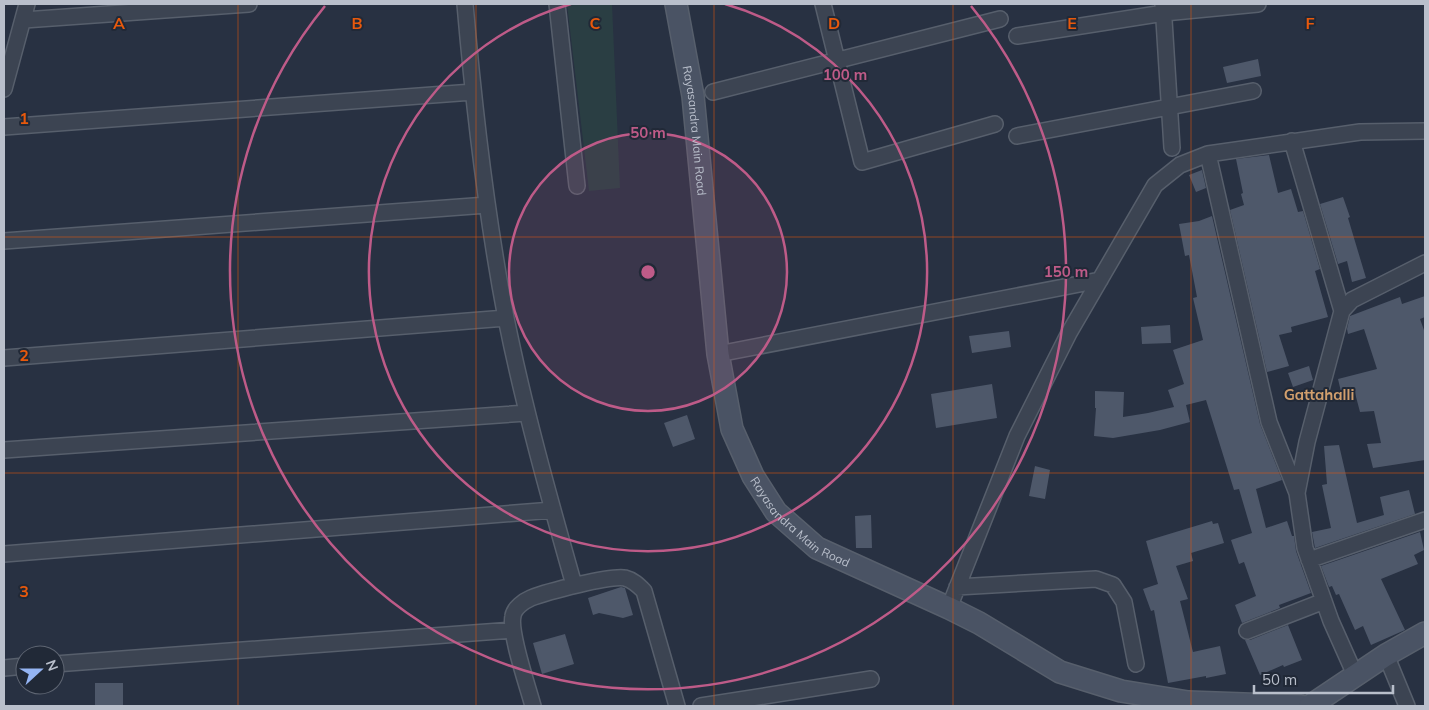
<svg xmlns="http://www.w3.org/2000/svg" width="1429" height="710" viewBox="0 0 1429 710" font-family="Mulish,sans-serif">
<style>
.green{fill:#2a3e43}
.building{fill:#4e586a}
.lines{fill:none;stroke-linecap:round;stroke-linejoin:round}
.street-casing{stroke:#575f6c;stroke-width:18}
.secondary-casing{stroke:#575f6c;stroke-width:24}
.street{stroke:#3c4452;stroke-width:15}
.secondary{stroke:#4a5364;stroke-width:21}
.grid{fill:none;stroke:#e8590c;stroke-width:1;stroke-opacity:0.55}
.ring{fill:none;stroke:#be5b88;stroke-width:2.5}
.labels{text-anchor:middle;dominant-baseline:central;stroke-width:4;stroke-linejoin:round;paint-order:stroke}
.street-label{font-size:12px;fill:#b9bfcb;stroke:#212937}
.quarter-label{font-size:15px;font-weight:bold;fill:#d29f6d;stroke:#212937}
.grid-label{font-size:16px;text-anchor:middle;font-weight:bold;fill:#e8590c;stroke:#212937;stroke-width:4;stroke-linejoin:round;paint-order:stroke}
.centre{fill:#be5b88;stroke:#212937;stroke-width:2.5}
.ring-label{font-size:15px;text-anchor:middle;font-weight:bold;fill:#be5b88;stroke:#212937;stroke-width:4;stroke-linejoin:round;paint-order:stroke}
</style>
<rect width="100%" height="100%" fill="#283142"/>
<path class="green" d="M567,4H612L620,188L589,191Z"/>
<path class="building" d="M1258,59L1261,76L1227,83L1223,67Z
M1269,155L1278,193L1291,189L1298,212L1303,211L1320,269L1315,271L1328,317L1291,327L1292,332L1279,335L1289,366L1267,372L1230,210L1244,205L1241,194L1243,193L1236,159Z
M1202,170L1206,188L1196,192L1189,175Z
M1343,197L1350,217L1348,218L1366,278L1352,282L1347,261L1338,264L1320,204Z
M1212,216L1260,424L1282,480L1256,489L1266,528L1287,521L1292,536H1294L1296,551L1311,593L1279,605L1280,608L1242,623L1235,605L1256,596L1244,562L1239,564L1231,540L1252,533L1239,489L1234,490L1206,400L1186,405L1190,422L1160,430L1113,438L1094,436L1096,408H1095V391L1124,392L1123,417L1148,413L1174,407L1168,390L1184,384L1173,350L1203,340L1193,298L1197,297L1189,255L1185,256L1179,224L1199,221Z
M1425,296V317L1420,319L1425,333V460L1373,468L1367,444L1381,443L1374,411L1360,412L1355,393L1342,396L1338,379L1377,369L1364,329L1348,334L1347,329L1350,316L1400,297L1402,304Z
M1170,325L1171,343L1142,344L1141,327Z
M1009,331L1011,347L972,353L969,336Z
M1309,366L1313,380L1293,387L1288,373Z
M992,384L997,418L936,428L931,394Z
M687,415L695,439L673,447L664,423Z
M1339,445L1357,523L1384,515L1380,497L1409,490L1415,514L1315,548L1312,532L1331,528L1322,485L1327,484L1324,446Z
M1035,466L1050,470L1045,499L1029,496Z
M871,515L872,548H856L855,516Z
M1212,521L1213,524L1218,523L1224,543L1191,553L1193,561L1176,566L1188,599L1180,601L1193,652L1220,646L1226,674L1206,678V676L1168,683L1154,610L1151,611L1143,589L1158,584L1146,541Z
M1420,532L1424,550L1414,555L1418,564L1381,579L1405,630L1371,645L1363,626L1355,630L1339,594L1336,595L1332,586L1329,587L1321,566Z
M621,587L625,588L633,615L623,618L599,613L593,615L588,598Z
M1288,625L1302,660L1284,667L1283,665L1260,675L1245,640H1250Z
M565,634L574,664L542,674L533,643Z
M95,683H123V706H95Z"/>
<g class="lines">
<g class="street-casing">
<path id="street" d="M465,4C474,109 486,214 506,318C524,408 549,497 574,585
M557,4L577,186
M823,4L862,162L995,124
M1163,4L1172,148
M24,20L249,4
M1017,36L1164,13L1258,4
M4,89L27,4
M713,92L1000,19
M4,127L473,92
M1017,136L1253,91
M1292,141L1342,311
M1208,154L1269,422L1297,493
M4,241L487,205
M718,354L1100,280
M4,358L506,318
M4,450L527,413
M4,554L553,510
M1309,560L1425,520
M957,587L1096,579L1113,585L1124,602L1136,664
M949,608L1017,436L1069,333L1155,185L1180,165L1208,154L1360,132L1425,131
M1247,631L1324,601
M1386,655L1407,706
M55,664L513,630
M4,668L25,666
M1356,677L1331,621L1305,548L1297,493L1307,442L1342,311L1352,300L1425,263
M533,706C528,687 509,633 513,616C514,608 524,601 531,598C546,592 611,575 625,578C633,580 638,585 644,591L677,706
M701,706L871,679"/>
</g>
<g class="secondary-casing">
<g id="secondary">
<path id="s1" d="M676,4L693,96L718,354L732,429L753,476L776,512L817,548L949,608L979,623L1060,672L1121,691L1188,702L1301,706"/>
<path d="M1310,706L1386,655L1425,633"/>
</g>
</g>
<use href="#street" class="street"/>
<use href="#secondary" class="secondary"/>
</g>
<path class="grid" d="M238,4V706M476,4V706M714,4V706M953,4V706M1191,4V706M4,237H1425M4,473H1425"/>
<circle cx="648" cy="272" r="139" fill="#be5b88" fill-opacity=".12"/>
<g class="ring">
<circle cx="648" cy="272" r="139"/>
<path d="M725 4A279 279 0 1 1 571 4"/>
<path d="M971 6A418 418 0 1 1 325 6"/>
</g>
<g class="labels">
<g class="street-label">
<text stroke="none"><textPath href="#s1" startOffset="128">Rayasandra Main Road</textPath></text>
<text stroke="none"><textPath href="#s1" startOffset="548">Rayasandra Main Road</textPath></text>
</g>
<g class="quarter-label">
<text x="1319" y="394">Gattahalli</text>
</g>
</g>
<g class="grid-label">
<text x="119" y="29">A</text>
<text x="357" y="29">B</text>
<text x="595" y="29">C</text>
<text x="834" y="29">D</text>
<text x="1072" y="29">E</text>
<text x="1310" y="29">F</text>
<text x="24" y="124">1</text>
<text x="24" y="361">2</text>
<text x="24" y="597">3</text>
</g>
<circle cx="648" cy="272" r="8" class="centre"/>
<g class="ring-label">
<text x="845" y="80">100 m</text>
<text x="648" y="138">50 m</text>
<text x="1066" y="277">150 m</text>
</g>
<rect width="1429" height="710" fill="none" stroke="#b9bfcb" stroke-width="10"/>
<g transform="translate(40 670) rotate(69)"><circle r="24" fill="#212937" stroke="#5e6572"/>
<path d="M0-4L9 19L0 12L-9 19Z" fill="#95b5f4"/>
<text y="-8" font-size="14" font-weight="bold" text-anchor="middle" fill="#b9bfcb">N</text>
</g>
<path d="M1254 685v8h139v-8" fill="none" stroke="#b9bfcb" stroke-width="2.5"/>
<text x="1262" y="685" font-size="15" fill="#b9bfcb" stroke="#212937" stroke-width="4" paint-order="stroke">50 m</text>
</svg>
